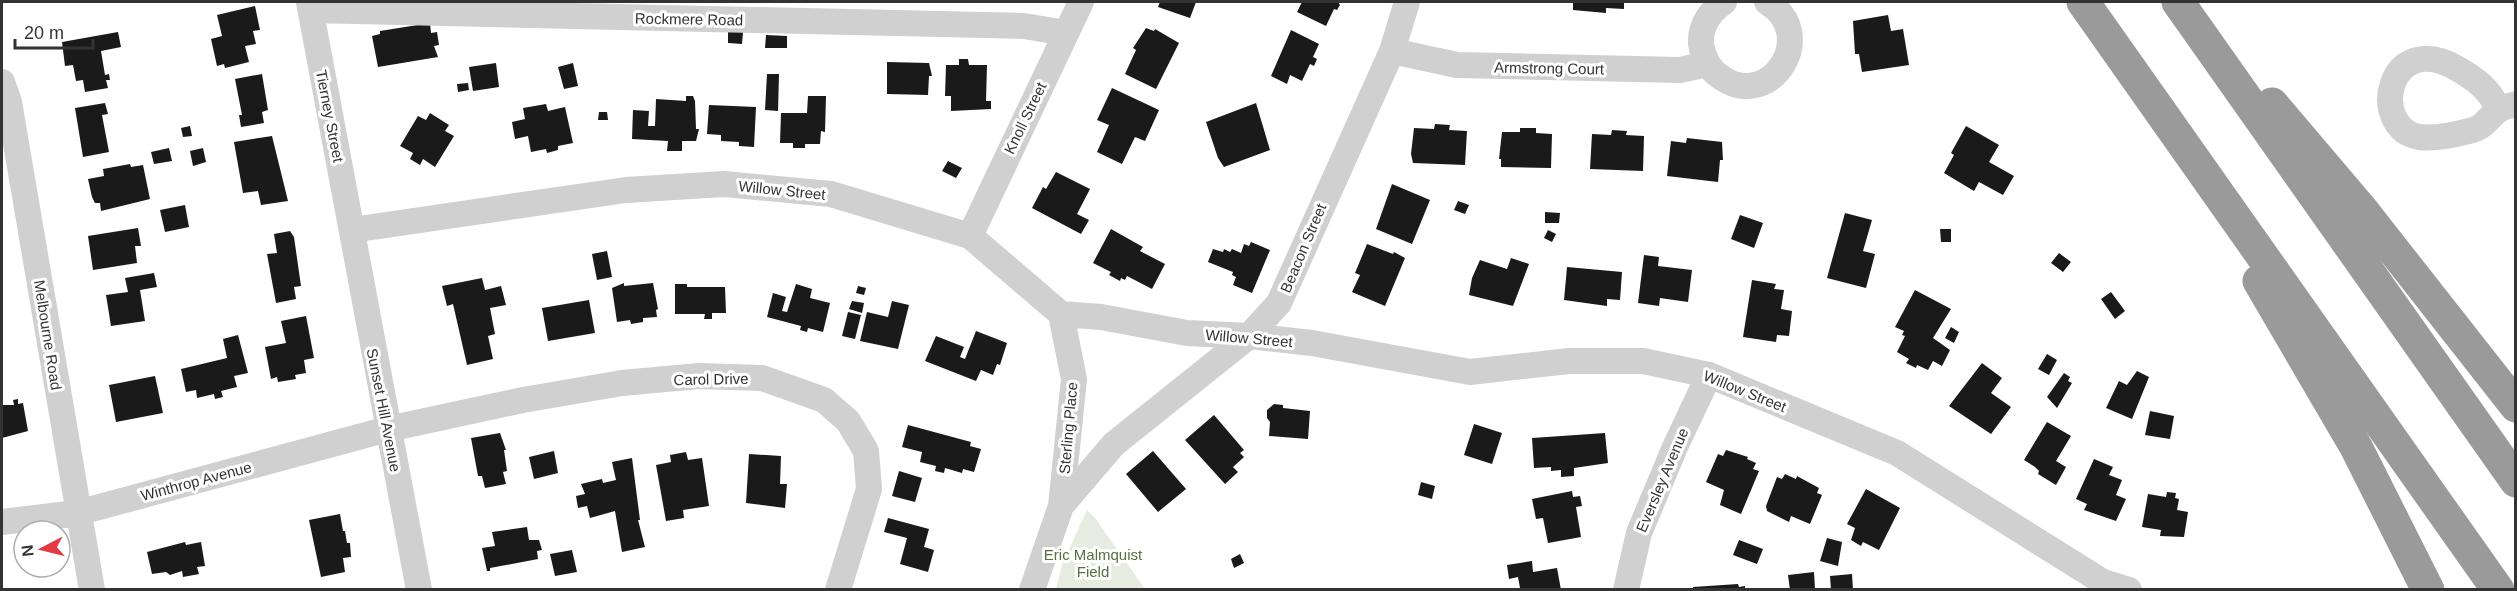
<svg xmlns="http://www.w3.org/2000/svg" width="2517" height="591" viewBox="0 0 2517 591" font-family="Helvetica,sans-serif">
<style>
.green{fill:#e6ecdf}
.building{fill:#1a1a1a}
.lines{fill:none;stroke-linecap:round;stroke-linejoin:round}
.minor{stroke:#d0d0d0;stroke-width:26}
.highway{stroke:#9a9a9a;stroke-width:33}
.labels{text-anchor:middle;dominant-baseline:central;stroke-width:6;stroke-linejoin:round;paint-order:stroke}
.street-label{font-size:15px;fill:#333;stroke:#fff}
.park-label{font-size:15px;fill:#56703f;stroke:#fff}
</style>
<rect width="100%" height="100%" fill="#fff"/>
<path class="green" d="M1087,510L1095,518L1145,589H1056L1062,565Z"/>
<path class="building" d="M1160,2H1196L1190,18L1158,7Z
M1302,2H1338L1340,5L1337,10L1334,9L1326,26L1297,12Z
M1573,2H1624V9L1606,8V13L1573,10Z
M255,6L260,30L253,31L256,44L245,46L249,62L225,68L224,64L217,66L211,39L222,36L217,15Z
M1888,15L1891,31L1903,29L1909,65L1862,72L1859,54H1855L1853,21Z
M430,23L431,33L437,32L439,45L434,46L438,57L378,67L372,36L380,34V31Z
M1146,28L1154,31L1155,29L1179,43L1156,89L1125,74L1136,50L1133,48Z
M1291,30L1319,44L1313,57L1317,59L1314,66L1310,64L1302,81L1290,75L1287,84L1271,76Z
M118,32L121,47L101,51L105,75L109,74L110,80H106L108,88L85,92L83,80L76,81L73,65L65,66L62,42Z
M728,32H743L742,44L728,43Z
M766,35L787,36V48H765Z
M959,59H968L969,65H987L986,101H991V109L951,111V96H945L946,65H959Z
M887,62L929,63L932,76H929L928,95L887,94Z
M496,63L499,87L473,91L469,67Z
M573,63L578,86L564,89L558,67Z
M262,74L268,110L262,112L264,123L241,127L239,115H242L235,79Z
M767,74H779L778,111L765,110Z
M468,83L469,90L458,92L457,84Z
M1112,88L1159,110L1145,141L1135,137L1122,164L1097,152L1109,125L1097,120Z
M686,96H693L695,101L696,129H699L696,141H682V151H667L668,141L632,139L633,110L649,111L648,126H655L656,99L686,101Z
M808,96H826L825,132L821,131L820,144H805V148H793V143H780L781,113H807Z
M105,103L108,114L102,115L109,152L83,157L75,108Z
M1256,103L1270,150L1224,167L1218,158L1206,122Z
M546,104L548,111L565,107L573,143L558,146V150L547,153L546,149L531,152L528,136L515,139L512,122L525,119L523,108Z
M709,105L756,107L754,147L739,146V142L721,141V135L707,134Z
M599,112H607L608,120H598Z
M430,113L449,125L445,131L454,136L435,167L423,159L420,165L410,159L413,153L400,146L418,116L426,120Z
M1435,124L1450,125L1449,130L1467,131L1465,165L1413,163L1411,154L1414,128L1434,129Z
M190,126L192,136L183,137L181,128Z
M1966,126L1999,145L1989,162L2014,176L2003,195L1979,182L1974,191L1944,173L1954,155L1951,153Z
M1520,128H1536V133L1552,134L1551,168L1501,167V159H1499L1502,132H1520Z
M1612,130L1627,131L1626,135L1644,136L1643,171L1590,169L1592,134L1611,135Z
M272,136L288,201L261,205L258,191L243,193L234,142Z
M1687,138L1722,142L1723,160H1720L1718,182L1667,176L1671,141L1686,143Z
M169,148L172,161L154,164L151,152Z
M203,148L206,162L193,166L190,151Z
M948,161L962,168L956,178L942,171Z
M130,164L131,167L143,165L150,199L101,211L100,203H95L92,197L88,179L104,176L103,169Z
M1056,172L1090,189L1077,214L1089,220L1081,234L1032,208L1043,187L1046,189Z
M1392,184L1430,200L1412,244L1376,229Z
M1458,201L1469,205L1465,214L1454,210Z
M185,205L189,227L165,232L160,210Z
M1545,212L1560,213L1559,223H1545Z
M1845,213L1872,220L1863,251L1875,254L1866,288L1827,278Z
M1740,215L1763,223L1754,248L1731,239Z
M138,228L141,246H135L137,263L93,270L88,236Z
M1111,229L1143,247L1140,251L1165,264L1152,289L1127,276L1125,280L1121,278L1120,281L1109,275L1111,272L1093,263Z
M1940,229H1951V242H1941Z
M1548,230L1556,234L1552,242L1544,238Z
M290,231L294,237L301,286L294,287L296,299L276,303L267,254L277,253L274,234Z
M1251,242L1270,250L1252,293L1233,285L1236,277L1232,275L1233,272L1208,262L1213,249L1223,252L1224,249L1230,252L1232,249L1241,253L1244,244L1249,246Z
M1367,244L1393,254L1394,252L1405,258L1385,306L1352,292L1360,275L1355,273Z
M607,251L612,277L597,280L592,254Z
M2059,253L2071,262L2063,272L2051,263Z
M1644,255L1659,257L1658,266L1692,270L1688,302L1660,298L1659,306L1638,303Z
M1511,258L1529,264L1513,306L1469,295L1472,278L1480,260L1507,269Z
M1567,267L1622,272L1620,300L1607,299V306L1564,300Z
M154,273L157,287L140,290L145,321L111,326L106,295L128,292L125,278Z
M482,278L485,290L501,286L506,305L490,308L495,334L488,336L493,359L467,365L453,304L447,306L442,286Z
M1752,280L1776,284L1774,289L1784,290L1781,309L1792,311L1789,336L1777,335L1776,342L1743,337Z
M624,283V286L653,283L658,309L656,310L657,317L643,318V322L631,324L630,320L617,322L612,288Z
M675,284H687V287H725L726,313H712V319H704L705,314H675Z
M796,284L812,289L810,298L830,303L823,332L808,328L807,332L800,330L801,326L767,317L773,293L786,297L782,311L787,312Z
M858,286L866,288L864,295L856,293Z
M1915,290L1951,309L1933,338L1950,350L1942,366L1933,361L1928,370L1917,365L1916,368L1906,363L1909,359L1897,352L1905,336L1902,335L1904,331L1895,327Z
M2111,292L2125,311L2115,319L2101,299Z
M589,300L595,333L548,341L542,308Z
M852,301L864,303L862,313L849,309Z
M892,301L909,305L898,349L860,341L867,312L888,317Z
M848,312L861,315L855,339L842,336Z
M306,316L314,358L304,360L306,373L295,375L296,379L278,382L277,377L271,379L265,347L286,343L281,321Z
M1951,327L1959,332L1954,343L1945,338Z
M976,331L1007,343L1000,365L997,364L993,375L981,370L976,381L925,361L936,336L964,347L960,357L965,359Z
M238,335L248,373L234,376L237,387L221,391L223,397L215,399L214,394L197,398L196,390L186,392L181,369L227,358L223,339Z
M2047,354L2057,360L2049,375L2038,369Z
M1982,363L2002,378L1991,393L2011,407L1991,434L1949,406Z
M2137,371L2149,377L2132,419L2106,408L2119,381L2127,385Z
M2064,373L2070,377L2068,381L2072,383L2057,408L2047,397Z
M155,376L163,413L116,422L109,385Z
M18,399V404L23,403L28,431L2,438V405H14L13,400Z
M1274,404L1283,405V408L1310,411L1308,439L1269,436L1270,422L1267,418V410Z
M2150,411L2174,416L2170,439L2145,435Z
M1214,415L1244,450L1240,453L1244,457L1233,467L1238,472L1225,484L1185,440Z
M2047,422L2071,436L2056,461L2066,467L2056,485L2038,474L2039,471L2035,467L2024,460Z
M1474,424L1502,433L1492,464L1464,455Z
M908,425L971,442L970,446L981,449L974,472L963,469L962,473L945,468L944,473L935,471L936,466L920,462L922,452L902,447Z
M500,433L506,450H504L507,471L503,472L506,484L485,488L482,476H478L471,438Z
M1605,433L1608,463L1574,468V476L1561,477V470L1551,471V467L1534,468L1532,438Z
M1726,450L1748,457L1747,459L1756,463L1753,469L1759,471L1741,514L1720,505L1724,490L1706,482L1718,454L1723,456Z
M554,451L558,473L534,479L529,457Z
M1153,451L1186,489L1158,512L1126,474Z
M686,452L688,460L702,458L709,506L683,510L684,518L666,521L656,465L671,462L670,455Z
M749,454L781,456L780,484H787L785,508L746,503Z
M632,458L640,520H638L645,547L622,552L615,511L590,518L587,506L578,508L576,496L585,494L581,484L602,479L603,483L616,480L612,462Z
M2094,459L2113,467L2109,475L2122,480L2116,495L2126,499L2116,521L2084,510L2087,504L2076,499Z
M899,471L922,478L915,502L892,496Z
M1785,474L1796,479L1797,476L1819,488L1817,493L1822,495L1810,524L1791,516L1789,522L1767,511L1766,506L1777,477L1782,479Z
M1421,482L1435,486L1432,499L1418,495Z
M1866,489L1900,508L1879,550L1863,542L1861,546L1851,540L1855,528L1847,524Z
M1572,491L1573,497L1580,496L1582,506L1576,507L1581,537L1548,543L1543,518L1536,519L1532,499Z
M2167,492L2176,493L2175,498L2179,499L2177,510L2188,512L2184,537L2160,536L2161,530L2142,527L2148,494L2166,497Z
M340,514L343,531H345L347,543H350L351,557L343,558L345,572L321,577L309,520Z
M888,518L929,529L924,547L934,550L928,572L900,564L907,538L884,532Z
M527,527L529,540H539L542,550L537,551L538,559L490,568V571H487L482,548L495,546L492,532Z
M1827,538L1842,542L1838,566L1820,561Z
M1739,540L1763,549L1757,564L1733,555Z
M185,542L186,545L201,542L205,566L197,567L199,574L183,577L182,571L170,575L166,572L152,574L147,552Z
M572,550L577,572L555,576L550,554Z
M1240,554L1244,563L1234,568L1231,559Z
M1532,561L1533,572L1557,568L1561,590H1525L1520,588L1518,577L1509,579L1507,565Z
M1814,572L1815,589L1790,590L1788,575Z
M1852,574L1853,590H1831L1830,576Z
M1738,584L1739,587L1745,586V590H1693V587Z"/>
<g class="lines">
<path class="minor" d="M309,2L419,590
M1724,2C1710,11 1700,26 1701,44C1703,58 1709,70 1722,78C1771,111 1820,34 1767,2
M311,10L1024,26L1066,33
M1392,51L1457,65L1680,70L1707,64
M2,82L9,102L92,590
M2499,110C2489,89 2477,80 2458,69C2387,27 2368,128 2419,137C2435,139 2454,135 2469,131C2484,128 2488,118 2498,110C2503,107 2510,106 2516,104
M352,230L626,190L724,184L831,194L970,236L1061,314L1101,317L1187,333L1249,336L1312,343L1470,372L1569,361H1643L1709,375L1897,453L2103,582L2129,590
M970,236L1081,2
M1061,506L1074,379L1061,314
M2,522L77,513L388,429L523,400L622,383L699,376L762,378L824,400L848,421L866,451L869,489L838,590
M1032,590L1061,506L1114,444L1249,336L1279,303L1392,51L1407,2
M1626,590L1639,533L1675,447L1709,375"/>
<path class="highway" d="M2083,2L2498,590
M2178,2L2516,481
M2272,104L2362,210L2516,406
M2259,281L2356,447L2428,590"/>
</g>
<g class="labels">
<g class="street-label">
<text transform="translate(689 19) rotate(1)">Rockmere Road</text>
<text transform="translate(1549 68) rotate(1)">Armstrong Court</text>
<text transform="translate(330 116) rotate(79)">Tierney Street</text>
<text transform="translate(1025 118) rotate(-64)">Knoll Street</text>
<text transform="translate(782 190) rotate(6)">Willow Street</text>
<text transform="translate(1303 248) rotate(-67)">Beacon Street</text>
<text transform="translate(48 335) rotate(81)">Melbourne Road</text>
<text transform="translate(1249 338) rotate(5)">Willow Street</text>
<text transform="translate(711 379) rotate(-1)">Carol Drive</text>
<text transform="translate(1745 391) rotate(22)">Willow Street</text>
<text transform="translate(384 410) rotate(79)">Sunset Hill Avenue</text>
<text transform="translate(1068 428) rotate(-85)">Sterling Place</text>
<text transform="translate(1662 480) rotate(-67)">Eversley Avenue</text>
<text transform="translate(196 481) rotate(-15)">Winthrop Avenue</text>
</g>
<g class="park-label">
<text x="1093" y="554">Eric Malmquist<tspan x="1093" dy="17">Field</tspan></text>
</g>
</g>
<rect width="2517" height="591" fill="none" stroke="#333333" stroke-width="6"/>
<g transform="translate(42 549) rotate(263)"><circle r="28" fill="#ffffff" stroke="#adadad" stroke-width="1.5"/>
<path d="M0-4.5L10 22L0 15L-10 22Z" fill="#e63946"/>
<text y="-9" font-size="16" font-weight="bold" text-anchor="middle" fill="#333333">N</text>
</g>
<path d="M15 39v9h78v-9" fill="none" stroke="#333333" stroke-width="3"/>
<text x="24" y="39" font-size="18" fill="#333333" stroke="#ffffff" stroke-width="4.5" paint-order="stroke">20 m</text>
</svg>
